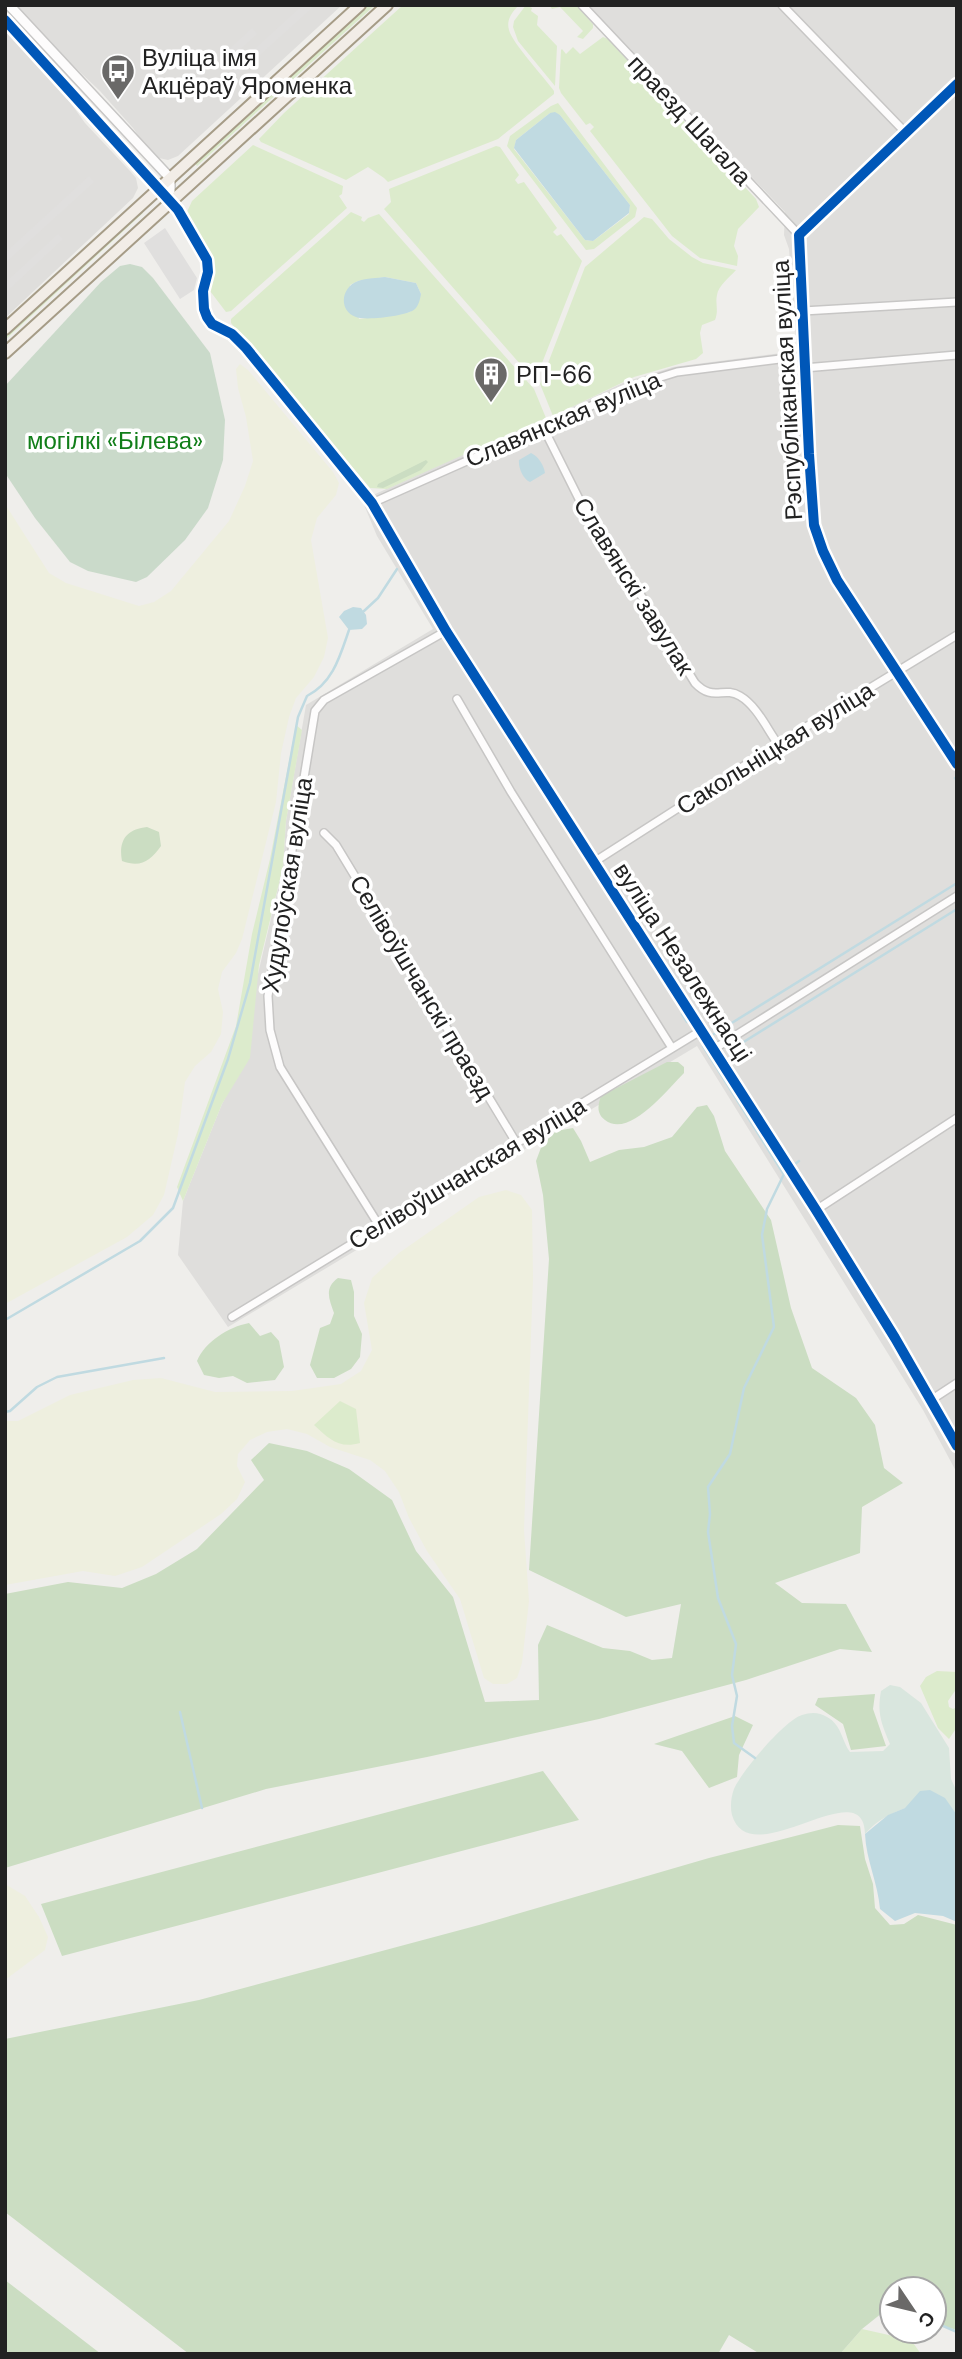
<svg xmlns="http://www.w3.org/2000/svg" width="962" height="2359" viewBox="0 0 962 2359" font-family="'DM Sans',sans-serif">
<style>
.residential{fill:#dfdedc}
.farmland{fill:#eeefdf}
.grass{fill:#dcebcc;fill-rule:evenodd}
.forest{fill:#cbddc2}
.wetland{fill:#d9e6de}
.cemetery{fill:#cadaca}
.parking{fill:#e0dfde}
.water{fill:#c0dae1}
.lines{fill:none;stroke-linecap:round;stroke-linejoin:round}
.stream{stroke:#c0dae1;stroke-width:2.5}
.minor-casing{stroke:#c7c6c5;stroke-width:10}
.tertiary-casing{stroke:#c7c6c5;stroke-width:12}
.primary-casing{stroke:#a69c87;stroke-width:14}
.minor{stroke:#fdfcfc;stroke-width:7}
.tertiary{stroke:#fdfcfc;stroke-width:9}
.primary{stroke:#f2ede7;stroke-width:10}
.cycleway-casing{stroke:#fff;stroke-width:15}
.cycleway{stroke:#0057b8;stroke-width:10}
.labels{text-anchor:middle;dominant-baseline:central;stroke-width:7;stroke-linejoin:round;paint-order:stroke}
.poi-label{font-size:24px;fill:#222;stroke:#fff;text-anchor:start}
.street-label{font-size:24px;fill:#222;stroke:#fff}
.park-label{font-size:24px;fill:#117e19;stroke:#fff}
</style>
<rect width="100%" height="100%" fill="#efeeeb"/>
<path class="residential" d="M16,5H342L178,156L168,160L159,158L151,154L133,128L100,91L64,57Z
M588,5H957V1473L923,1410L697,1046L228,1327L178,1255L183,1201L222,1104L232,1085L283,867L286,821L306,705L433,629L377,536L362,500L513,432L542,421L625,382L673,367L797,351L789,249L784,235L785,212Z
M5,28L65,95L85,123L130,171L136,178L138,188L133,198L5,318Z"/>
<path class="farmland" d="M240,364L248,370L333,472L339,483L336,495L317,518L311,540L328,638L324,657L314,677L296,698L289,717L281,753L276,802L242,939L236,953L222,972L218,989L223,1012L221,1034L211,1052L195,1066L185,1082L178,1134L164,1195L153,1215L127,1237L5,1304V504L49,573L66,583L139,606L154,602L171,591L229,521L245,486L253,461L246,417L238,388L236,369Z
M506,1190L521,1195L532,1210L533,1279L524,1530L529,1601L522,1663L517,1678L507,1684H493L484,1678L460,1599L427,1551L409,1518L399,1492L385,1471L370,1460L330,1447L307,1434L287,1429L267,1432L250,1440L238,1454L237,1466L245,1482L237,1499L221,1514L142,1567L115,1576L83,1571L5,1585V1421H18L70,1395L133,1380L161,1378L215,1392L292,1391L341,1384L361,1371L372,1350L364,1303L372,1278L399,1253L479,1197Z
M5,1884L25,1896L39,1917L48,1937L45,1950L5,1980Z"/>
<path class="grass" d="M368,5H375L197,166L195,163Z
M403,5H519C512,12 506,20 509,30C512,43 545,78 554,91V94L498,139L388,182L384,178L368,167L346,180L261,142L259,139L284,113Z
M526,5L532,8L531,11L538,16L537,25L557,46L555,86L518,41L513,27L514,21Z
M576,5L593,24V28L583,39L577,37L583,31L560,7L552,9L550,6Z
M603,37L608,39L756,199L759,207L738,229L734,246L738,256L737,266L700,258L672,236L590,131L594,127L590,123L586,125L561,93L559,88L561,50L562,49L566,54L573,47L580,54Z
M558,103L637,208L635,217L594,249L586,250L507,146L510,136L551,106ZM550,113L560,115L630,205L629,214L593,241L585,240L514,149L516,140Z
M253,145L343,186L342,194L339,196L347,208L231,311L226,312L210,291L213,268L211,254L187,212L192,201Z
M496,146L500,147L519,175L515,180L518,184L524,182L557,228L553,232L557,236L561,234L582,261L535,381L384,209L391,202L389,189Z
M141,211L143,213L5,340V336Z
M351,212L362,217L361,220L364,222L368,218L379,214L534,389L546,418L387,489L370,488L231,323V319ZM385,277L416,283L421,294L410,312L359,319L350,285L358,281Z
M644,217L652,219L669,239L692,257L703,263L736,270C730,277 718,286 717,295C715,304 719,310 715,320L702,325L700,333L703,353L696,359L634,377L553,416L540,384L585,267Z
M296,725L302,730L286,821L283,867L259,965L250,1058L222,1104L183,1201L177,1187L236,1026L252,934L270,859Z
M340,1401L356,1409L360,1443C339,1449 329,1439 314,1425Z
M937,1671L957,1672V1688L948,1701L949,1707L953,1709L957,1707V1727L949,1739L938,1728L920,1686L926,1677Z
M862,2329L911,2340L921,2354H840Z"/>
<path class="forest" d="M426,460L428,462L421,470L383,488L377,487L378,484Z
M147,827L159,832L161,846C150,861 141,868 122,861C118,840 127,829 147,827Z
M667,1062H678L684,1067V1073C667,1090 629,1139 605,1120C596,1113 598,1105 601,1096Z
M707,1105L714,1116L725,1151L771,1220L791,1308L812,1368L856,1398L875,1425L884,1468L903,1483L862,1507L860,1553L775,1583L802,1603L846,1604L872,1652L840,1649L746,1680L599,1719L427,1757L266,1789L5,1868V1594L68,1582L122,1588L156,1574L197,1549L264,1480L251,1460L269,1443L307,1451L349,1469L392,1500L416,1551L453,1597L485,1702L539,1700L538,1645L547,1625L603,1648L630,1651L652,1660L672,1658L681,1604L626,1617L529,1570L549,1259L543,1195L536,1161L542,1145L556,1131L573,1128L581,1141L590,1162L619,1150L644,1147L672,1137L697,1107Z
M338,1278L351,1280L354,1292V1316L362,1334L360,1357L351,1369L334,1378H317L310,1365L320,1328L330,1324L334,1313C329,1299 324,1288 338,1278Z
M249,1323L260,1336L271,1332L279,1341L284,1367L275,1380L247,1383L233,1376L219,1378L204,1375L197,1361C205,1342 228,1327 249,1323Z
M875,1694L873,1709L886,1746L851,1750L843,1724L815,1705L818,1698Z
M735,1716L753,1725L739,1755L737,1777L709,1788L682,1751L654,1744Z
M543,1771L579,1820L62,1956L41,1904Z
M838,1825L860,1826L865,1859L873,1884L875,1908L890,1925L904,1924L918,1915L957,1925V2330L946,2327L934,2320V2289H892V2305L862,2329L840,2354H760L729,2335L718,2354H189L5,2212V2039L199,2000L479,1925L709,1858Z
M5,2280L101,2354H5Z"/>
<path class="wetland" d="M890,1685L900,1687L921,1703L949,1748L951,1779L957,1792V1815L944,1798C914,1805 886,1810 865,1834C864,1769 750,1876 732,1815C730,1807 731,1797 734,1789C741,1772 785,1720 802,1715C811,1712 819,1712 827,1717C841,1724 842,1741 850,1752L883,1751L890,1744C881,1723 877,1713 881,1691Z"/>
<path class="cemetery" d="M130,264L142,267L153,278L210,353L225,420L223,460L208,508L185,540L147,577L136,582L88,571L70,562L35,518L5,473V386L101,282L120,266Z"/>
<path class="parking" d="M303,5H315L238,75L233,69Z
M252,28L257,34L226,62L221,57Z
M89,176L94,182L5,263V253Z
M165,228L197,278L194,290L180,299L144,243Z
M58,234L63,239L5,293V283Z"/>
<path class="water" d="M555,112L560,115L630,205L629,213L593,241L585,240L514,148L516,140L550,113Z
M385,277L416,283L421,294C420,299 419,305 415,309C408,316 365,321 356,317C338,311 341,287 358,281C367,278 377,278 385,277Z
M531,453C538,456 544,465 545,473L530,482C523,479 518,467 519,460Z
M353,607L361,608L366,615L367,624L362,629L349,630L339,617L344,611Z
M930,1790L945,1798L957,1815V1922L943,1916L915,1913L895,1921L880,1909C878,1883 866,1860 865,1834L888,1815L905,1808L920,1791Z"/>
<g class="lines">
<path class="stream" d="M364,611L378,598L397,569
M955,778L957,781
M682,1014L687,1022
M714,1034L957,883
M703,1046L783,1173
M734,1048L957,909
M795,1164L799,1161
M5,1320L140,1241L173,1208L228,1059L250,983L298,717L307,696C333,683 340,656 349,630
M5,1412L10,1411L37,1387L57,1377L164,1358
M180,1712L202,1808
M755,1758L734,1743L732,1726L737,1696L732,1675L736,1644L718,1598L708,1532L710,1514L708,1487L730,1454L744,1388L774,1327L762,1235L767,1209L785,1172
M934,2322L957,2332"/>
<g class="minor-casing">
<path id="minor" d="M582,5L799,235
M782,5L905,132
M957,84L799,235L809,454L814,525L823,551L837,580L957,764
M170,202C183,216 209,252 208,272C207,288 198,303 208,319C213,327 223,329 231,333C237,337 242,343 246,348L372,503L446,631L816,1210L895,1338L957,1446
M803,311L957,302
M804,368L957,355
M543,427L579,499L608,542L695,683C713,702 723,686 740,696C757,706 767,729 778,744
M372,503L645,382L677,372L804,356
M457,699L511,792L672,1048
M324,833L336,845L517,1144
M594,862L778,744L957,635
M714,1049L957,896
M816,1210L957,1118
M380,1227L280,1067L270,1030L268,996L315,711L324,700L446,631
M232,1317L702,1030
M931,1400L957,1383"/>
</g>
<g class="tertiary-casing">
<path id="tertiary" d="M9,5L170,178V202
M5,20L170,202"/>
</g>
<g class="primary-casing">
<path id="primary" d="M5,329L360,5
M5,353L387,5"/>
</g>
<use href="#minor" class="minor"/>
<use href="#tertiary" class="tertiary"/>
<use href="#primary" class="primary"/>
<g class="cycleway-casing">
<path id="cycleway" d="M5,20L178,210L207,260L208,272L203,291L204,309L207,317L212,324L232,334L246,348L372,503L446,631L816,1210L895,1338L957,1446
M957,84L799,235L809,454L814,525L823,551L837,580L957,764"/>
</g>
<use href="#cycleway" class="cycleway"/>
</g>
<defs>
<g id="bus-pin" transform="scale(1.75)"><path d="M0 17L-7.5 6A9.5 9.5 0 1 1 7.5 6Z" fill="#6a6968" stroke="#fff"/><path d="M-5-6H5V4H4V6H2V4H-2V6H-4V4H-5ZM-3.5-4V0h7V-4ZM-3.5 1.2v1.5H-2V1.2ZM2 1.2v1.5H3.5V1.2Z" fill="#fff"/></g>
<g id="building-pin" transform="scale(1.75)"><path d="M0 17L-7.5 6A9.5 9.5 0 1 1 7.5 6Z" fill="#6a6968" stroke="#fff"/><path d="M-4-6H4V6H1V3H-1V6H-4ZM-2.5-4.3h1.7v1.8h-1.7ZM.8-4.3h1.7v1.8H.8ZM-2.5-1h1.7V.8h-1.7ZM.8-1h1.7V.8H.8Z" fill="#fff"/></g>
</defs>
<g fill-rule="evenodd">
<use href="#bus-pin" x="118" y="71"/>
<use href="#building-pin" x="491" y="374"/>
</g>
<g class="labels">
<g class="poi-label">
<text x="142" y="57">Вуліца імя<tspan x="142" dy="28">Акцёраў Яроменка</tspan></text>
<text x="516" y="374">РП-66</text>
</g>
<g class="street-label">
<text transform="translate(690 120) rotate(47)">праезд Шагала</text>
<text transform="translate(787 390) rotate(-93)">Рэспубліканская вуліца</text>
<text transform="translate(563 419) rotate(-23)">Славянская вуліца</text>
<text transform="translate(634 586) rotate(58)">Славянскі завулак</text>
<text transform="translate(775 748) rotate(-32)">Сакольніцкая вуліца</text>
<text transform="translate(287 885) rotate(-81)">Худулоўская вуліца</text>
<text transform="translate(683 962) rotate(57)">вуліца Незалежнасці</text>
<text transform="translate(422 987) rotate(59)">Селівоўшчанскі праезд</text>
<text transform="translate(467 1173) rotate(-31)">Селівоўшчанская вуліца</text>
</g>
<g class="park-label">
<text x="115" y="440">могілкі «Білева»</text>
</g>
</g>
<rect width="962" height="2359" fill="none" stroke="#222222" stroke-width="14"/>
<g transform="translate(913 2310) rotate(125)"><circle r="33" fill="#ffffff" stroke="#a7a7a7" stroke-width="2"/>
<path d="M0-5L12 26L0 18L-12 26Z" fill="#6a6968"/>
<text y="-10" font-size="19" font-weight="bold" text-anchor="middle" fill="#222222">С</text>
</g>
</svg>
